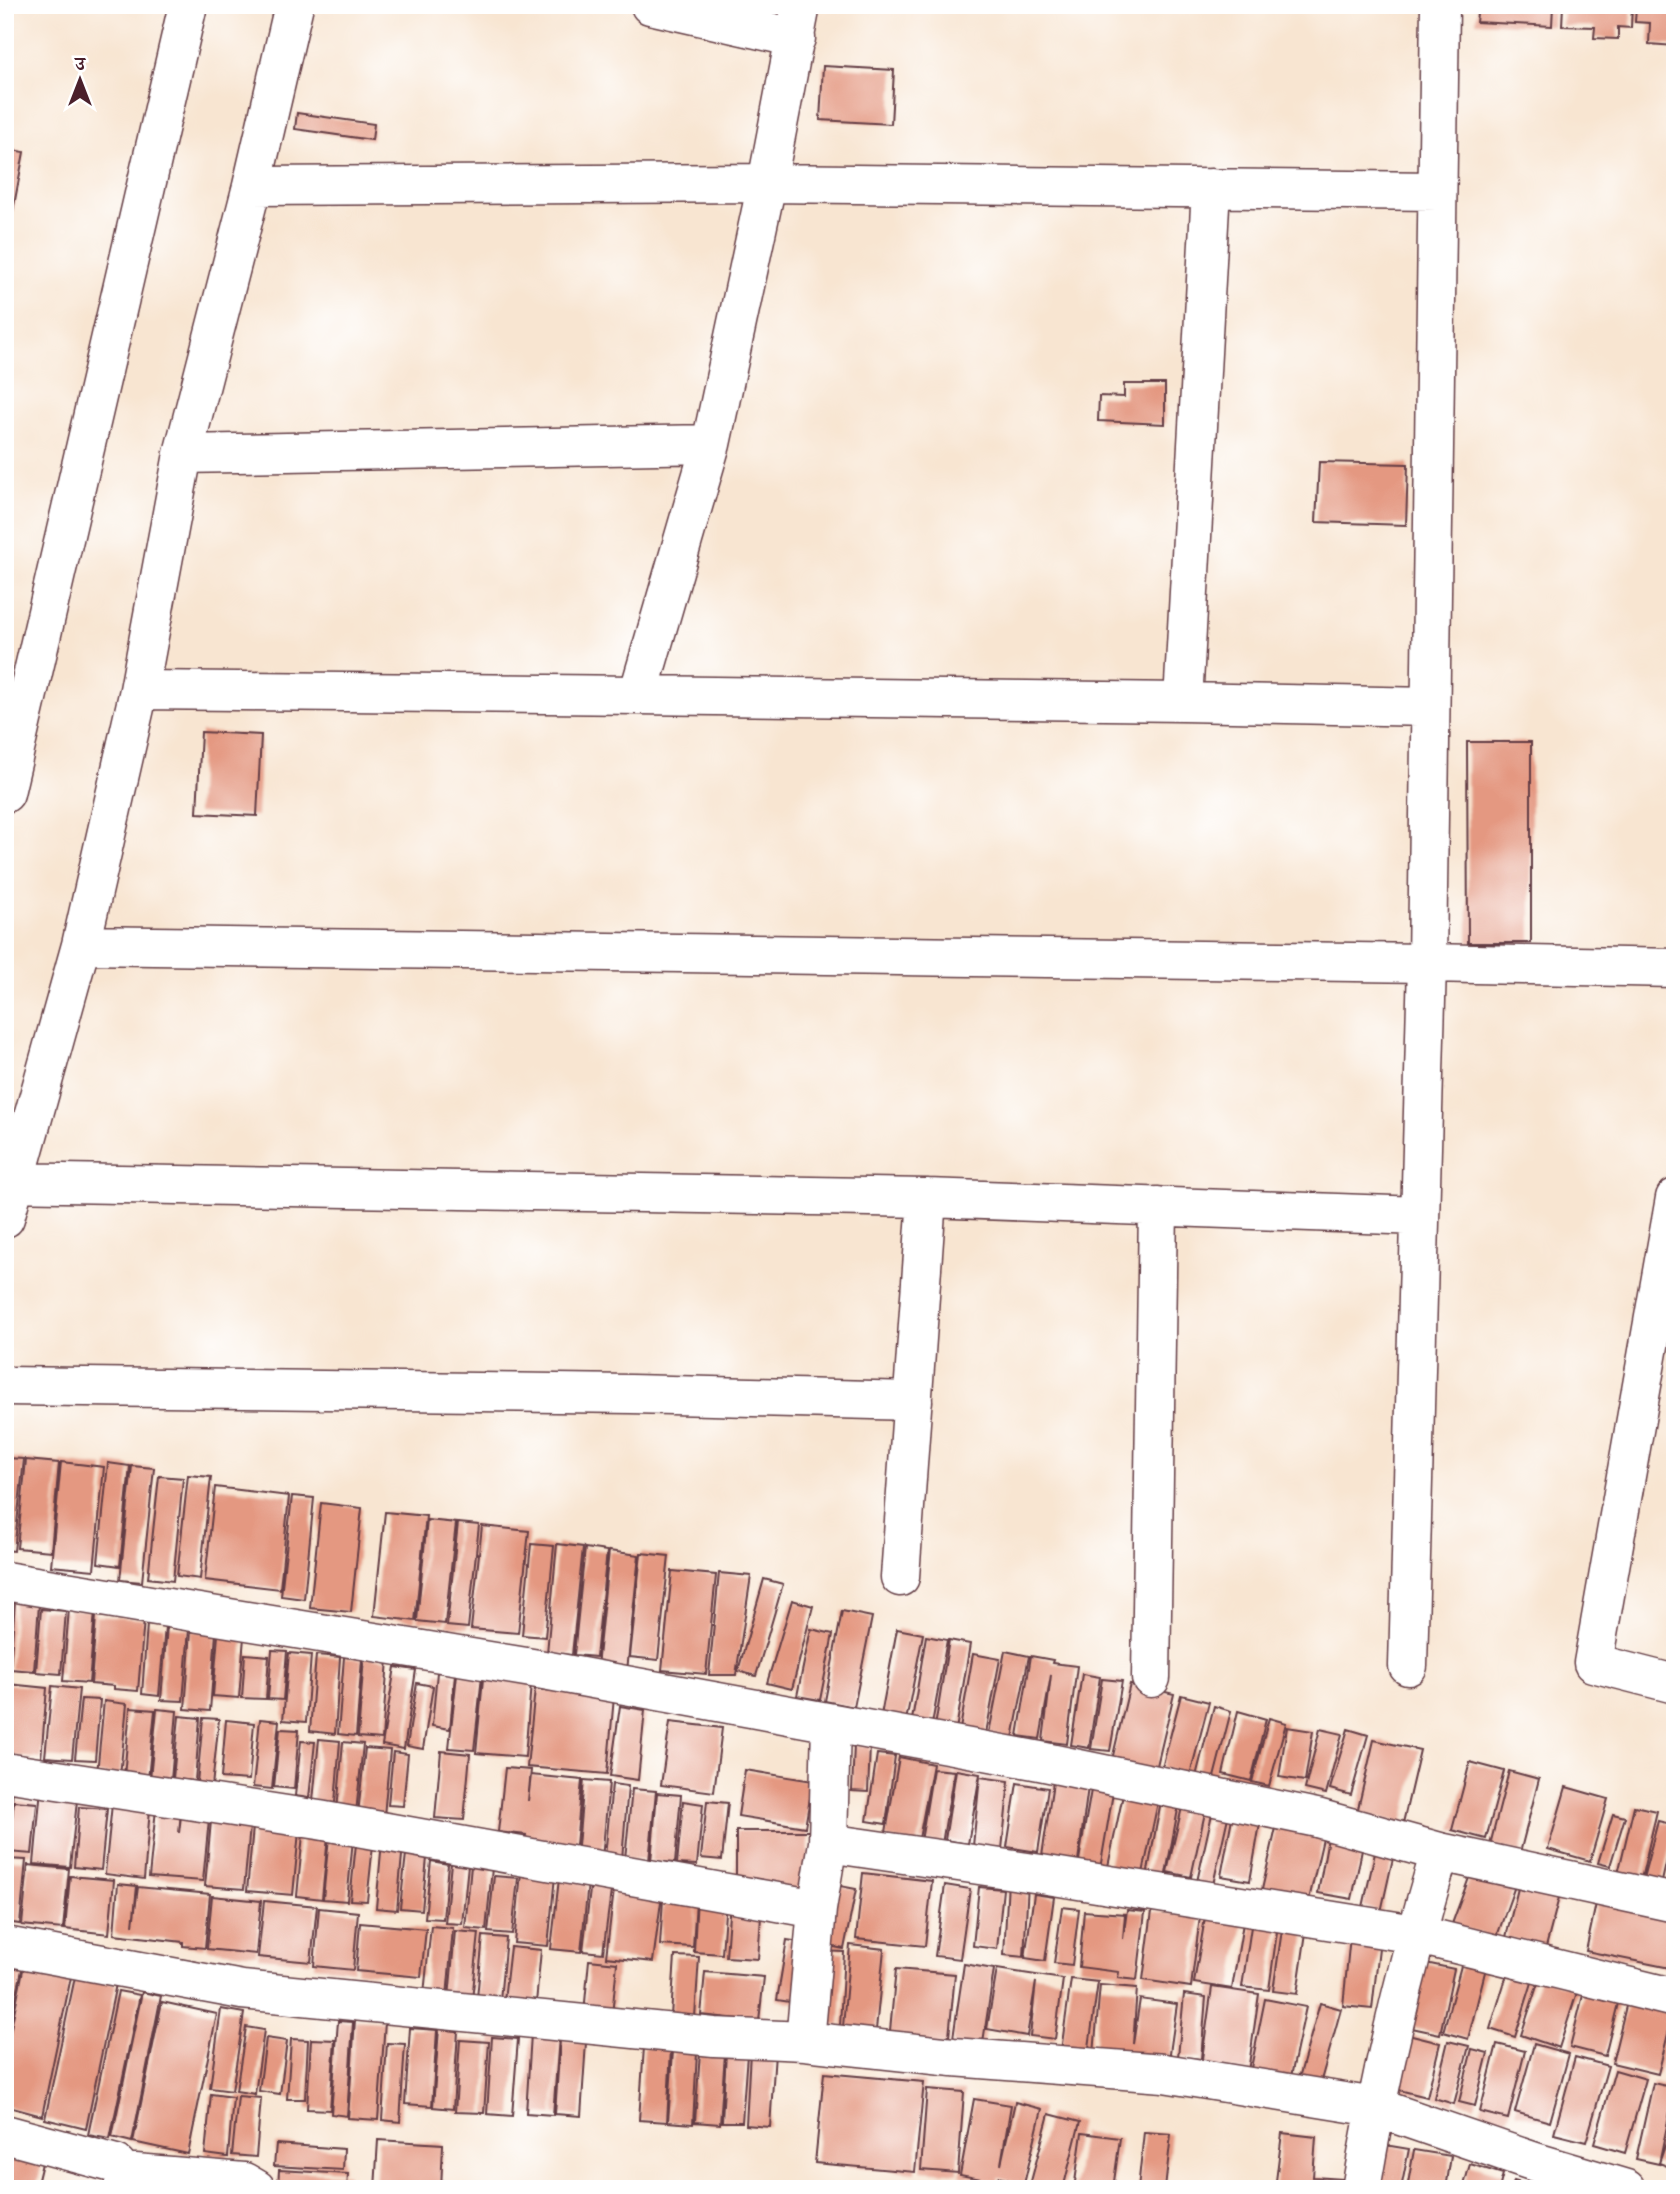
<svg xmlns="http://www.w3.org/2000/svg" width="1680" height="2194" viewBox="0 0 1680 2194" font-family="'IM FELL DW Pica','Noto Serif Devanagari',serif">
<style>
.building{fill:#e49881}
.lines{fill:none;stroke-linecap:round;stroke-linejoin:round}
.minor-casing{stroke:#643d44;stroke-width:41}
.minor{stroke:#fff;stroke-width:38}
</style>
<rect width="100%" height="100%" fill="#fff"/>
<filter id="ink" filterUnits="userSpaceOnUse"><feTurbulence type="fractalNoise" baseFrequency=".0143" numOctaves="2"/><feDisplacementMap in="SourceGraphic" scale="14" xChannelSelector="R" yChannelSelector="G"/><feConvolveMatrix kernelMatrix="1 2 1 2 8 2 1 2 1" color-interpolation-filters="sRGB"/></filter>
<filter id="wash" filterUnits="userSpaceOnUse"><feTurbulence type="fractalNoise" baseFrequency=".00686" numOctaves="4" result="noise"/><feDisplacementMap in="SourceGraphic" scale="28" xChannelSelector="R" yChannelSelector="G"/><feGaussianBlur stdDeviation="1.57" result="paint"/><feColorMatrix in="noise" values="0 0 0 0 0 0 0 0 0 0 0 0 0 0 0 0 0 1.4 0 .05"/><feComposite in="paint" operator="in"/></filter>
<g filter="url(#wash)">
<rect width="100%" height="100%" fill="#f8e5d1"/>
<g id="blocks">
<path class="building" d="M1478,5H1553L1552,26L1476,22Z
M1563,5H1632L1631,28L1618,27V39L1594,38L1595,27L1562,26Z
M1636,5H1675V46L1649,44L1650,23L1635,22Z
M823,66L894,70L891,124L820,120Z
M297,113L374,124L372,140L295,129Z
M5,149L24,152L12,216L5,215Z
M1124,384H1165V424L1098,421L1099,396L1124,397Z
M1319,462L1408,464L1406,525L1316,522Z
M201,732L261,735L257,816L197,813Z
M1467,742H1531V943H1468Z
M5,1458L24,1459L14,1551L5,1550Z
M26,1460L59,1463L51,1551L17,1548Z
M61,1462L104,1467L94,1570L51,1566Z
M108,1463L130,1466L120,1566L98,1563Z
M132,1466L154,1468L142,1582L120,1580Z
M188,1475L211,1477L200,1579L177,1576Z
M159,1476L183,1478L173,1581L148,1578Z
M215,1487L289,1496L280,1589L205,1580Z
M292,1496L314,1498L304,1599L281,1596Z
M321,1503L362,1508L351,1612L310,1608Z
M385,1512L426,1516L415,1621L374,1616Z
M427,1520L456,1523L445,1624L417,1621Z
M458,1523L479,1525L468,1628L447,1626Z
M482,1526L529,1531L518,1633L471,1629Z
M531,1544L554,1546L545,1637L522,1635Z
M557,1544L583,1547L572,1655L547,1653Z
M585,1548L607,1551L596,1657L574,1655Z
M609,1551L639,1555L627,1671L597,1667Z
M641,1553L669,1556L658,1660L630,1657Z
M672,1571L716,1575L706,1674L662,1670Z
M719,1573L751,1576L736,1675H709Z
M764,1579L783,1584L756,1676L738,1671Z
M5,1592H13L8,1664H5Z
M792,1600L813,1606L792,1689L767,1683Z
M15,1601L39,1604L34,1671L10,1669Z
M41,1609L66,1611L61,1674L36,1672Z
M69,1609L95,1611L89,1683L63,1681Z
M842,1611L872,1617L854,1707L825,1701Z
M96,1616L144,1619L138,1691L114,1689V1686L91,1684Z
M147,1624L165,1626L159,1696L142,1694Z
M167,1626L189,1629L183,1701L161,1700Z
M811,1629L833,1634L820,1700L797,1696Z
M897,1629L923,1634L905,1726L880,1721Z
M191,1631L216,1633L210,1711L185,1709Z
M218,1635L244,1637L239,1698L213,1696Z
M926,1636L947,1640L931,1730L911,1726Z
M949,1640L970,1644L956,1730L935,1727Z
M272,1650L287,1651L283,1700L268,1699Z
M1005,1651L1029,1656L1013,1738L989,1733Z
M289,1653L311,1655L306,1722L283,1720Z
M245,1654L269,1656L266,1699L242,1698Z
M973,1654L1000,1659L986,1733L960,1729Z
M316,1655L340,1657L335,1734L310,1731Z
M1031,1656L1053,1660L1052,1663L1077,1666L1067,1744L1043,1741L1051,1675L1040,1739L1018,1736Z
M344,1657L362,1659L356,1736L338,1734Z
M364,1657L388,1659L382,1739L358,1737Z
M395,1667L416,1670L404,1749L382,1745Z
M437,1672L455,1674L450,1729L432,1726Z
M457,1674L482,1676L474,1750L449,1748Z
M1082,1674L1100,1677L1089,1748L1071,1745Z
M483,1679L531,1683L525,1757L476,1753Z
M1102,1679L1122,1681L1110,1751L1091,1749Z
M417,1683L433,1686L423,1749L407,1746Z
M8,1684L47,1688L41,1759L5,1755Z
M1130,1684L1174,1694L1155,1774L1111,1764Z
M52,1686L79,1689L72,1759L45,1757Z
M535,1689L614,1697L607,1774L527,1767Z
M1181,1695L1209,1702L1190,1775L1162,1768Z
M81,1699L100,1700L95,1760L75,1759Z
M104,1701L127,1704L120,1776L97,1774Z
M620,1706L645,1710L638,1780L610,1776Z
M1214,1706L1231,1711L1211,1789L1194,1784Z
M130,1708L155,1710L148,1779L124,1777Z
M157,1709L177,1711L171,1780L150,1779Z
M1238,1711L1266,1719L1251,1781L1223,1774Z
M179,1716L200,1718L195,1781L173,1779Z
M203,1718L219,1719L211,1796L196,1794Z
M1269,1718L1286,1723L1269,1786L1252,1782Z
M260,1719L279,1721L272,1789L253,1787Z
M226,1720L254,1723L249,1780L221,1778Z
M670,1722L722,1728L714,1792L661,1785Z
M1287,1727L1313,1731L1305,1781L1279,1777Z
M280,1729L299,1730L294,1789L274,1787Z
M1320,1729L1342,1734L1326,1794L1305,1789Z
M1348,1729L1368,1735L1351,1795L1330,1789Z
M319,1739L340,1741L335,1803L313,1801Z
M1374,1740L1420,1750L1403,1823L1357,1813Z
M301,1741L315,1742L309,1798L295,1796Z
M343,1742L363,1744L356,1813L337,1811Z
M854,1745L870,1746L868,1792L852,1791Z
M365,1748L390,1750L384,1816L358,1814Z
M441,1751L470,1754L464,1820L435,1818Z
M393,1752L408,1754L403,1806L388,1805Z
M877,1754L895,1756L886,1824L867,1821Z
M899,1757L933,1764L918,1844L885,1838Z
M1470,1762L1504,1771L1486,1839L1452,1830Z
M505,1768L531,1770L528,1801L531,1775L582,1780L575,1856L524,1851L526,1835L498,1832Z
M933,1769L954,1771L942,1844L921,1841Z
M745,1770L813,1781L805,1827L738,1816Z
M956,1770L980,1774L968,1844L945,1840Z
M1509,1771L1539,1779L1520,1853L1490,1845Z
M980,1777L1009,1781L1002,1849L973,1846Z
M584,1780L609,1782L602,1859L577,1857Z
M1053,1782L1088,1787L1078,1861L1042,1856Z
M1017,1783L1048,1788L1038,1852L1007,1847Z
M612,1784L628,1786L622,1859L605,1857Z
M1092,1784L1114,1787L1100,1869L1078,1866Z
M1566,1787L1608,1799L1590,1861L1548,1849Z
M5,1788L13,1789L7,1853H5Z
M41,1788L78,1791L70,1867L34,1864Z
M632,1789L656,1791L649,1861L625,1859Z
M1124,1790L1159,1797L1142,1878L1107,1871Z
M657,1793L681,1795L675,1863L651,1861Z
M14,1801L37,1803L32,1854L8,1852Z
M683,1801L703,1804L697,1865L677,1864Z
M707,1801L728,1803L722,1860L701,1858Z
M1161,1801L1179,1804L1165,1879L1147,1876Z
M1183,1803L1206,1808L1191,1877L1167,1872Z
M112,1804L150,1809L144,1879L105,1874Z
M1634,1806L1657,1811L1641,1879L1618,1874Z
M79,1807L107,1809L101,1870L74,1867Z
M156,1809L181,1811L179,1833L181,1816L209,1819L203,1881L149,1877Z
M1233,1813L1261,1818L1250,1881L1221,1876Z
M1212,1814L1228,1817L1212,1889L1196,1886Z
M1613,1814L1625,1817L1610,1866L1598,1863Z
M1278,1819L1325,1830L1308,1904L1261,1894Z
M211,1821L250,1826L244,1889L205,1886Z
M1658,1821L1675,1825L1660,1890L1641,1886Z
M253,1827L299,1831L293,1895L247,1891Z
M736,1831H809V1893H736Z
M303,1834L328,1836L322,1899L297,1896Z
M329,1837L353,1839L347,1901L323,1899Z
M1328,1838L1363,1845L1352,1899L1318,1893Z
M382,1841L403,1844L397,1910L376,1908Z
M356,1844L373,1845L367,1901L350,1900Z
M1377,1844L1395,1849L1381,1912L1363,1907Z
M407,1845L428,1847L422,1910L400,1908Z
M1673,1854L1675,1855V1886L1668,1885Z
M6,1859L26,1860L20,1924L5,1922Z
M431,1861L448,1864L443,1919L425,1918Z
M451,1863L468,1865L462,1924L445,1923Z
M28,1865L69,1869L63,1929L22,1925Z
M471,1866L492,1868L486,1930L465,1928Z
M1473,1867L1516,1883L1496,1939L1452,1924Z
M521,1873L555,1876L548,1946L514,1943Z
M863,1873L932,1881L925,1946L856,1939Z
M70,1876L114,1880L109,1934L65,1929Z
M494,1876L518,1878L512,1934L488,1932Z
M1521,1876L1562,1886L1546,1947L1506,1937Z
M559,1879L588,1883L581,1952L551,1949Z
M591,1881L612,1884L603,1953L583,1951Z
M615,1881L663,1886L653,1962L606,1957Z
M1008,1881L1028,1883L1024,1957L1004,1955Z
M118,1884L137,1886L133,1925L138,1887L210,1894L205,1948L183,1946V1942L114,1934Z
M830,1884L856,1889L844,1949L819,1944Z
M945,1885L970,1889L960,1959L935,1956Z
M979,1887L1003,1889L997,1949L973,1946Z
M1034,1894L1054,1897L1045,1961L1025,1958Z
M1598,1894L1675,1909V1969L1586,1951Z
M212,1896L261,1901L256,1954L207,1949Z
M697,1896L726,1899L722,1954L694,1952Z
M663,1899L696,1901L693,1947L660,1945Z
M730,1900L762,1902L758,1959L726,1957Z
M264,1901L317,1906L311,1962L258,1957Z
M1062,1907L1079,1909L1072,1965L1054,1963Z
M319,1908L358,1912L353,1970L314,1966Z
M1127,1910L1145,1912L1137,1980L1118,1978L1119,1972L1079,1967L1084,1911L1125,1914L1123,1939Z
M1152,1911L1200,1917L1191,1987L1143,1980Z
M1206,1912L1244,1917L1232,1989L1194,1983Z
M1253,1913L1279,1917L1269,1990L1242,1987Z
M1284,1916L1308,1919L1297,1994L1273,1991Z
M360,1923L426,1929L421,1977L356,1971Z
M431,1926L453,1928L447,1997L424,1994Z
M455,1931L479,1933L472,2000L449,1998Z
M483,1936L506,1938L500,2000L477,1998Z
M1350,1936L1380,1939L1372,2009L1343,2006Z
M787,1940L807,1943L797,2003L777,2000Z
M850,1945L884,1949L876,2030L843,2027Z
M510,1947L541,1950L536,2003L504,2000Z
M822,1951L844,1952L840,2026L819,2024Z
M675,1956L699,1957L695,2017L671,2016Z
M589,1960L617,1963L612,2016L584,2013Z
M5,1962L23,1965L6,2045H5Z
M1421,1962L1454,1969L1440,2034L1407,2027Z
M1462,1962L1486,1968L1468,2039L1443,2032Z
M964,1964L994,1969L982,2049L952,2045Z
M24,1965L71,1977L42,2116L5,2106V2057Z
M1510,1965L1535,1973L1515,2037L1490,2029Z
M896,1969L955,1974L948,2047L889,2041Z
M997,1969L1063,1979L1055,2039L1030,2036L1036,1982L1027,2036L987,2029Z
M705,1972L764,1977L759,2021L701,2015Z
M75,1977L116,1984L86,2129L45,2119Z
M1540,1977L1578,1989L1559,2048L1521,2035Z
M1071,1979L1098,1982L1088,2055L1061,2051Z
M1100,1985L1137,1988L1133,2044L1140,1999L1177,2004L1169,2060L1094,2054Z
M1212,1987L1259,1994L1248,2072L1201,2066Z
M118,1991L140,1995L110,2139L88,2135Z
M1584,1991L1619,1999L1605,2056L1570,2047Z
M142,1992L161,1996L132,2142L112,2137Z
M1184,1994L1206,1997L1201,2059L1178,2057Z
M1265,1999L1306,2007L1290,2081L1250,2073Z
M162,2002L217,2014L188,2154L133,2142Z
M1627,2002L1673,2014L1658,2074L1612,2063Z
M1320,2003L1341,2009L1320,2084L1299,2078Z
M221,2009L244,2013L232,2091L210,2088Z
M355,2020L385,2022L378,2120L348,2118Z
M338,2021L353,2022L347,2116L331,2114Z
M246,2027L264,2030L255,2094L236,2091Z
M410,2028L437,2030L432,2106L405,2104Z
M439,2029L458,2031L453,2109L433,2107Z
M531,2034L559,2037L553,2115L526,2113Z
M1404,2034L1440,2043L1427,2097L1391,2088Z
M492,2037L518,2039L512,2116L487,2114Z
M266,2038L287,2041L280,2094L259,2091Z
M291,2039L308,2040L305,2099H287Z
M311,2039L335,2040L330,2110L307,2109Z
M460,2040L489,2042L484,2113L455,2112Z
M560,2040L586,2042L581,2116L555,2114Z
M1448,2041L1469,2046L1454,2104L1434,2098Z
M387,2043L405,2044L400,2122L382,2120Z
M1497,2044L1525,2051L1508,2119L1480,2112Z
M1534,2044L1569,2054L1550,2122L1515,2112Z
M644,2047L671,2049L667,2122L639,2120Z
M1472,2049L1488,2053L1475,2106L1459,2102Z
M673,2051L697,2052L693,2124L668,2122Z
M700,2052L725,2053L720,2124L695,2122Z
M750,2052L775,2053L770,2127L746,2125Z
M726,2053L747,2054L742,2122H722Z
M1575,2057L1608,2066L1586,2142L1554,2134Z
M1615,2070L1646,2079L1625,2153L1594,2144Z
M824,2073L924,2082L915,2172L815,2163Z
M1653,2083L1675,2088L1659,2164L1636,2159Z
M927,2089L964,2092L958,2173L921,2170Z
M211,2094L233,2097L228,2157L205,2154Z
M238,2096L261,2098L256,2157L232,2155Z
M974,2099L1011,2105L1001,2164L1015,2102L1042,2109L1024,2184L998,2177L997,2182L960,2175Z
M1049,2114L1080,2122L1063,2189H1029Z
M1674,2121H1675V2169L1659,2163Z
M1144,2132L1171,2134L1165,2189H1138Z
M1082,2133L1120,2138L1113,2189H1074Z
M1282,2133L1316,2137L1313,2177L1343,2179V2189H1275Z
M378,2140L443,2144L441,2189H375Z
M276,2144L344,2149L343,2170L274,2166Z
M1379,2144L1409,2149L1401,2189H1371Z
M5,2150L43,2159L36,2188L5,2181Z
M1414,2150L1451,2156L1446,2189H1407Z
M1470,2164L1503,2174L1499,2189H1463Z
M279,2170L348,2174L347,2189H278Z
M1514,2181L1531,2186L1530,2189H1512Z
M5,2183L25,2188V2189H5Z
M1537,2183L1550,2187L1549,2189H1535Z"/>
</g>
</g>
<g filter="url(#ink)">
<use href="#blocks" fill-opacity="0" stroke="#643d44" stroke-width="2"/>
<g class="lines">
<g class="minor-casing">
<path id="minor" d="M650,5L796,38
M801,5L767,183L1437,191
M252,186L294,5
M1211,188L1183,702L1430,707
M711,444L183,454L252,186L767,183L711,444L638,695L1183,702
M183,454L139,690L81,945L1427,963L1675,968
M139,690L638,695
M5,793L188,5
M5,1182L927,1198L1420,1216
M1675,1198L1593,1663L1675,1684
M5,1218L81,945
M5,1386L631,1394L913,1401
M900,1577L927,1198
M5,1581L538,1669L1040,1761L1317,1818L1440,1852L1675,1903
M1408,1666L1427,963L1440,5
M1151,1678L1158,1206
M5,1772L319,1820L817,1909L828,1843L1041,1874L1415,1934L1675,1998
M828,1843L831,1723
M5,1946L242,1990L714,2037L805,2041L953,2057L1164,2073L1375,2107L1535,2162L1626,2189
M805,2041L817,1909
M5,2134L116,2164L123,2172L125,2189
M123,2172L244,2182L256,2189
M1361,2189C1380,2075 1407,1963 1440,1852"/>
</g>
<use href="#minor" class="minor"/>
</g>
</g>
<rect width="1680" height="2194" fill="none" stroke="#fff" stroke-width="28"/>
<g transform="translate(80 80)" stroke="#ffffff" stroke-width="5" paint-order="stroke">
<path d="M0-5L12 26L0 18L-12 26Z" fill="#4a1f2b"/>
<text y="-10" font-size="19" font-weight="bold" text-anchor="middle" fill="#4a1f2b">उ</text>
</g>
</svg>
